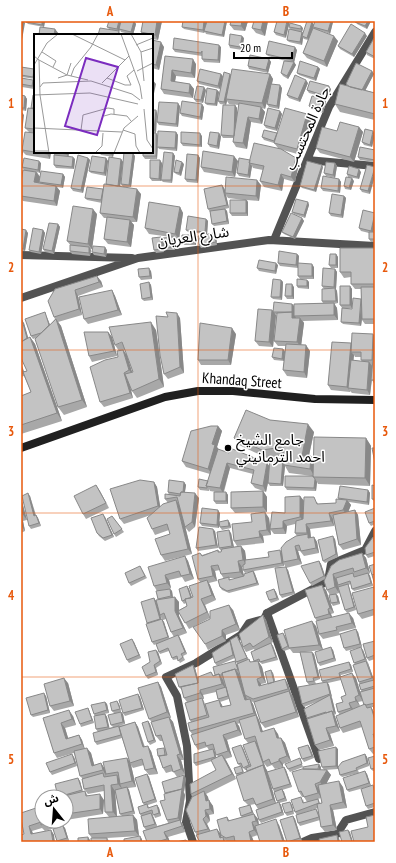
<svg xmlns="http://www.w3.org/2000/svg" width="396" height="863" viewBox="0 0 396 863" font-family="'PT Sans Narrow','Noto Sans Arabic',sans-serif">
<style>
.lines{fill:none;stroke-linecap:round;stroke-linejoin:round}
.lane{stroke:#535353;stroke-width:8}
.street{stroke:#535353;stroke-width:8}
.secondary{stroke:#202020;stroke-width:8}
.wall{fill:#a8a8a8;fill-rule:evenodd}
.shaded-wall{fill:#888}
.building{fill:#c3c3c3;stroke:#888}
.grid{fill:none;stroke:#e8590c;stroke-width:1;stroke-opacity:0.55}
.poi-dot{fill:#000;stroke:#fff;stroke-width:1.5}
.labels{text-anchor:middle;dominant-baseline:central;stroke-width:3;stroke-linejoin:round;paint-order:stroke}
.street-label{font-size:15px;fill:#000;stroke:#fff}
.poi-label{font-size:15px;fill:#000;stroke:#fff;text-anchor:start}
.inset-road{fill:none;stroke:#999;stroke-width:1}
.view{fill:#7b2cbf;fill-opacity:0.15;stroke:#7b2cbf;stroke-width:2}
.inset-edge{fill:none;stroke:#000;stroke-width:2}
.neatline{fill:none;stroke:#e8590c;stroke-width:1.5}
.grid-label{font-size:13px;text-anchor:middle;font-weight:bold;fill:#e8590c}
</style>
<rect width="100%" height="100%" fill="#fff"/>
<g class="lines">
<path class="lane" d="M267,613L319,759"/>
<path class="street" d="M307,160L375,166
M274,240L329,107L375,32
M21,255L132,258
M21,298L138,258L269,240L375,246
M193,842L186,822L190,801L187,746L177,696L166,677L196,663L241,635L249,623L264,619L267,613L328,581L331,564L365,550L375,531
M303,842L312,838L337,834L346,820L375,812"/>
<path class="secondary" d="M21,448L165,397L198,391H233L315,399L375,400"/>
</g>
<path class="wall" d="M45,21L44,27L28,24L26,22Z
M134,21L136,24L133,35L121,32L120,30L119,32L109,29L107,27Z
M143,21H162L158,40L152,39V35H142L141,32Z
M183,21H227L224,37L206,34L205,32L204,33L184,29L182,27Z
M248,21L245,31L234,30L230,25Z
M268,21L265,36L256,33L252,28Z
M277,21L286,38L276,35L274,32Z
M315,21H332L333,22L330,34L319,30L338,41L327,67L307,58L303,53L308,40L304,39L303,38L302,45L289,42L287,40L291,30L289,27L303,28L302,32L303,33L312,22L314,25L313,29H315L313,27Z
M355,21H371L367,29L357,24Z
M367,36L354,57L340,49L338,46Z
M244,38L242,50L230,48L229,45Z
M375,39V59L367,55L366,52Z
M152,40L164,47L159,70L152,68Z
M221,47L220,63L204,62L202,59V56L175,52L173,49Z
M297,50L294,62L296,65L288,79L283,76L281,73L289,62L268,56L266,54Z
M165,56L196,64L195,78L176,76L175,82L190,84L194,89L193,98L164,94L161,89Z
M269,59L271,62L268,73L249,69L248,66Z
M318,67L320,69L316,81L299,75L297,73Z
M21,68L34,69L35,70V79L22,77L21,76Z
M372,71L374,74L365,90L375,93V120L340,112L335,104L347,86L346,84Z
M221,74L223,76L230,74L231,75L270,74L273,79L272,84L282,88L279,109L269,107L267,104L269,94L265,109L262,108L265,112L262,124L251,122L247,149L236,147L233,142V138H223L221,135L235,105L237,108V117L239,105L229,104L227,101L226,105L220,104L218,101L222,79L220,89L199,84L197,81Z
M21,78L35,82L34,89L22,87L21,86Z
M308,83L300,102L289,98L287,95Z
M331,89L328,98L309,93L307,90Z
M206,90L203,103L196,102L194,99Z
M217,90L219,92L217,106L207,105L205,103Z
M21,95L25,96L27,99L26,111L21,110Z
M35,95V152H51L50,159L26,155L23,152L21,160V145L23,146L29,132L25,128L32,109L31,108Z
M325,99L326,102L323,113L311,109L309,106Z
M180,106L178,127L159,125L157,122Z
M204,107L202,120L182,116L180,113Z
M152,110H156L157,113L156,133H152Z
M280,111L282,114L277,131L266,128L264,125Z
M307,114L311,120L301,155L283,150L299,163L295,182L284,179L282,191L264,187L260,181L263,170L253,168L252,166L250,178L239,176L237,173L250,160L278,148L274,143L264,140L262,137L277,134Z
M359,127L363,132L354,162L320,153L316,148L337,131Z
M176,132L178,135L177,151L159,149L158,147L157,159H145L143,156L156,133L158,136Z
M375,134L372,147L364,145L362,142Z
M202,136V147L183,146L181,143Z
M221,136L219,149L210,147L208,144Z
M375,150V162L360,160L358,157Z
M53,152H69V156L75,159L74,169L56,168L54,165V155Z
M99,152H114L113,157L101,155Z
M173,153L175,156L172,183L163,182L161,180Z
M198,155L200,158L198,183L187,182L185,179Z
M135,156L131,187H123L121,184Z
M88,158L90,160L83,193L73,191L71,188Z
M106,158L108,161L106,176L91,173L89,171Z
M121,159L123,162L120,186L141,194L137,222H131L134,225L131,247L108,244L104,239L107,218H104L100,213L102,203L87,200L85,198L103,190L106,184Z
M238,161L235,177L204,172L201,167Z
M41,163L40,173L37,172L40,177L39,183H40L39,182L63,174L65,177L63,188L57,187L60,191L57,206L23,201L21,198V182L24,170L22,167Z
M162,163L161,181H152L150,178Z
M335,163L337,166L335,178L326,176L324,173Z
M184,164L181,176L176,174L174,172Z
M367,165L370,194L362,192L360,189Z
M323,167L316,192L302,188L300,186Z
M361,172L359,179L348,177L347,174Z
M339,179L341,182L340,193L323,191L321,188Z
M354,181L351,190L345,189L344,186Z
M222,185L224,188L225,190L261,185L259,201L247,200L248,202V216H232L230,213L244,200L228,198L226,195L229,208L225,209L227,211L229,224L214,226L212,224L210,212L208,209Z
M344,196L346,198L343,218L331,216L329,213Z
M308,202L309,205L305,218L294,214L292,212Z
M180,207L183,213L179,239L173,238L175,240V250H166L164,248L171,237L149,234L145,228Z
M375,213V225L373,232H375V242H371L369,239V233L361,231L359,228Z
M97,214L92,249H90L91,250L90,256L72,254L70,251L71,246L67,241Z
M302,218L304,221L295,239L284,234L282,232Z
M206,219L208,221L207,234L216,236L217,245L201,248L199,245L205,234L188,232L186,230Z
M58,224L60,227L54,254L45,252L43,249Z
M21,229L28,233L25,251H21Z
M43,230L45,233L41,254L31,252L29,250Z
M194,235L196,238V245H184L182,242Z
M163,240L164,252L156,253L154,250Z
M375,248V324H365L362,320L361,326L343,324L341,322L342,308L340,305L350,286L352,289V308H345L352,309L361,299V289H355L351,284V277L344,278L340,272Z
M107,250L106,257L94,255L92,252Z
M297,254L299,256L298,268L280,266L278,263Z
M336,254L338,257V268H331L329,265Z
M278,265L276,274L259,271L257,268Z
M314,267V279H300L298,276Z
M335,269L337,272L336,289L337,291L338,303L334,304L337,308L338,320L303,321L304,323L301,345L310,351L307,378L287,376L283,370L284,361L274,360L272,357L283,349L285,351L286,346H278L274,341L277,314H275L276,315L273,347L259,346L255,341L272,310L273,311L292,304L294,306L323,303L322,301L324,289L322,286Z
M151,271L152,279L141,280L139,277Z
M281,280L283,282L282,300L273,299L271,297Z
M307,280L309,282V289L298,288L297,286Z
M101,281L103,287L78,296L82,315L58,322L61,326L87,407L64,415L58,407L36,338L33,339L31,336L45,312L46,315L50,325L55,319L54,317L55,289Z
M149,282L151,285L153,300L144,301L142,299Z
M294,287V299H287L285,296Z
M112,290L115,296L122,315L88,324L84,319Z
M168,317L180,318L184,373L168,379L164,374Z
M24,323L28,338L30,337L35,344L62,421L21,434V396L31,392L24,376L21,377V363L24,371H27Z
M156,330L164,387L137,398L132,391L129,383L133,398L104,407L100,402L118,357L119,351L115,345ZM124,350H125L133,372H132Z
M108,332L112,337L117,356L92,362L89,356Z
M236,334L231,365H201L198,360Z
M373,334L375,337V385L372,380L370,395L352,393L350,391V392L331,390L328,385L351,344ZM354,355L355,357H361V360L362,361H353Z
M270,420L314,432L309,456H311L314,459L366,438L371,446L370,486L318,484L317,482L316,491L287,490L285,487L312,476L289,473L285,466L283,486H270L268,483L266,492L255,488L251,483L253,474L230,468L224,492H226L228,495V504H216L214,501L216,492L210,491L209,489V491L200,490L198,487L208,481L210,474L186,467L182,461L218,426L222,431L217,447L219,450L269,466L284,459V455L267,458L239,445L234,438Z
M154,482L157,487L160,507L168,503L165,499L169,495L168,492L184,482L186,485L185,492L199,498L195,527L189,532L185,527L184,522L192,554L165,561L161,555L170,534L169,530L155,535L152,529L151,515L124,524L120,519Z
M96,485L109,508L86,519L83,514Z
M375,486V501H374L372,499Z
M368,490L370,493L369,505L349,502L351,505L348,512L355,510L358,515L361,545L343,550L339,545L333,518V519L334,526L310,529L311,538L314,537L317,542L319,553L304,556L300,551H298L302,564L286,568L284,564V566L254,571L255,574L259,585L229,593L222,590L220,587L224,579L221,574L220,570L215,571L217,581L209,583L210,585L216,600L205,605L210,617L233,610L240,630L226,635V641L208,650L205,644L210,618L189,629L179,612V616L187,633L179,636L180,638L187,654L183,656L185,660L180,663L178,659L173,660L172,658L169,651L160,654L159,652L156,644L154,645L152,642L148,624L147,623L154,598L156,601L158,600L157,591L154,586L185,556L188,561L194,579L185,582L182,577L169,580L171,588L170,589L172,591L173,597L179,602V610L187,606L186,603L184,604L182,601L187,586L189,589L192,597H193L200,582L198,579L200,553L202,555L218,550L220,552H221V551L219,548L231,533L234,547L241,546L245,551L246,560L269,557L281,553L297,536L295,533V524L287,526L286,534H274L270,529L300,496L304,501L317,502L318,504L336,503L339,500L338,498ZM242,567H243V570L245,573L250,572L244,576ZM229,578H238L230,580ZM160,616L163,620L166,619L171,632L174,637L169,639L164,622L161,620Z
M263,491L267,497V512L235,513L231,508Z
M30,496L36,515L38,518L41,526L31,529L29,526Z
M21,498L27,520L23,521L25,531L21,533Z
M375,508V524L371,526L369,523Z
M220,513L219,522L230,523L231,528L222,530L220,527L219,523V528L202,526L200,523Z
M112,516L124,532L116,537L114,534Z
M105,517L114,537L105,541L99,536L97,533Z
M269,518L271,535L263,536L264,543L237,546L234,541L252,522Z
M215,531L218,548L198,551L196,548Z
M373,537L375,540V556L368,558L366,555Z
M335,539L338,557L325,563L323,561Z
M362,553L366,558L370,573L369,574L370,576L373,586L354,591L352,589L351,584L348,585L349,587L356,610L347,613L345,610L338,588L339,593L336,594L338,596L340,604L333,606L331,603L330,595L327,590L325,579L312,586L310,583L319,561L321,564L326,578Z
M140,566L147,578L131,586L129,583Z
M288,570L295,594L282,598L280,595Z
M374,587L375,589V615L362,619L358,614Z
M274,589L276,592L279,600L271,603L269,600Z
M326,590L334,613L331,614L332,617L353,618L356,628L339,632L340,634L358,632L362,647L346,651L344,648L340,635L323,639L319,634L317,621L315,618Z
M263,615L266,620L273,642L270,644L273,646L278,660L262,664L260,662H259L262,667L266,683L261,684V685L268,684L273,673L275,681L288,684L299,717L265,728L261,723L255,703L251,701L253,704L257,716L259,720L263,732L278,734L279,738H281L285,743L291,761L283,764V767L275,769L272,765L267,767L264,763L267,772L284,767L286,770L292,787L282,790L284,792L287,801L279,803L281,805L284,815L261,823L259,820L258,809L255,804L250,805L251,807L254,814L258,819L259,825H279L285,842H260L255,827L258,835L252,837L254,842H228L225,840L226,842L197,835L195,832L192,797L191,794L216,770L212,761L196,766L194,763L209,750L207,747L198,750L195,745L192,734L190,731L191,722L190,720L187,702L184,698L182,690L179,687L193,665L195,668L198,679L211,672L214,676L215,675L237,664L235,658L217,666L215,663L230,641L231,643L237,636L239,639L248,659L251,662H255L254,661L255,651L254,649L246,652L243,647ZM216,692L218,699L220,702L229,699L231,705L223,707L219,700L205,704L203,699H204L203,695ZM240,723L245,739L248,743L250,766L243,748L238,764L240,766L236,774L237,776L244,801L248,805L241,816L242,817L230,821L227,817L221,835L223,837L222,838L210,831L207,824L210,821L209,815L214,814L213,806L209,801L208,797L206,794L236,779L225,759L232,757L227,740L242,735L239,726L237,724ZM214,750H215L218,757H216ZM241,766H242L245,770H247V771L244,773L243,769ZM269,778L273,789L277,801L278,803H276Z
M316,626L323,650H333L336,661L320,666L318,663L321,650L305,652L314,654L320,679L315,681L316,684L309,685L307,682L300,653H293L290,649L284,651L282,649L285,636L288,643Z
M375,641V659L369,661L367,658Z
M134,642L141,658L129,663L127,660Z
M363,650L367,661L368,663L374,680L375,676V712L373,707H371L375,714V754H373L369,749L362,727L343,733L340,728V715L338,712L346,695L341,680L328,683L329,685L332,697H331L332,698L336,714L334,715L340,731L330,734L334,746L319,750L315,745L304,709L319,701L304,707L302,704L323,683L322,681L349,662L351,665L353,672L341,675V676L356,678L360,692H362L361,690L360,684L359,682L355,664L354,663ZM363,701L364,705L353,709L360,706L358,702Z
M158,652L162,664L156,668L158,675L148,679L146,676L150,662Z
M158,682L161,687L171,718H170L173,722L184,760H181L185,774L177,777L173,771L166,773L163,768L159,758L158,756L164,748L165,750L163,741H160L156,736L152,722L149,719Z
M68,683L74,706L54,711L50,706Z
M138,694L140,697L144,710L125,716L123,713Z
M46,696L50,713L33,717L31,715Z
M105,702L107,704L109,713L104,714H105L107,717L109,728L113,727L111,725L114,713L112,711L119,704L121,711V712L123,714L125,724L119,726L135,722L138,727L145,747L151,751L158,774L149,775L145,770L144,765L133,768L131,765L136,787L128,788L129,790L135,814L123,816L133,815L137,820L139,836L107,838L109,841L92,838L89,834L109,817L105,812L104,791L88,794L84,789L82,778L80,776L74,753L57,758L54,753L43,718L73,716L76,725L65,728L68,738L79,735L82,740L85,749L91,753L94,765L101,763L104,768L127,758L129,760L122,738L97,745L95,742L98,732L96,729L95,716L94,714ZM115,791L120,814L122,816L117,817Z
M88,708L89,710L94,723L81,727L80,724Z
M148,721L150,724L156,742L150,745L148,742Z
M308,745L310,748L314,758L304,762L302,759Z
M338,749V767L365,754L367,757L369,766L358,770L359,773L367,774L371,786L349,792L347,790L359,773L342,777L340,775L338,767V769L325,770H327L331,775L326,784L343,787L347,808L333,810L337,830L325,832L321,827L320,820L300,826L298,823L297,815L295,812L303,799L304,803L307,802L304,797H302L299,792L321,767V770H324L322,767ZM321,798L322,803H320L318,799ZM318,808L319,816L318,812L316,809L302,813Z
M375,756V771H373L371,769Z
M74,757L77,766L52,775L50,772Z
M300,758L303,767L290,772L288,769Z
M147,774L149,777L157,802L148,805L149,808L157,805L159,808L161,816L155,818L153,813L152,814L153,816L157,826L168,823L167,820L165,793L186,778L184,792L185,795L181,822L183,825L185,832L168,837L170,842H147L146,830L144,827L141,816L140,814L144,805L143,803Z
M80,781L83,792L85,791L88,796L104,800L103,814L66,820V797H58Z
M375,788V807L368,809L366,806Z
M292,805L294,814L287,816L285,813Z
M293,816L295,819L302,841L298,842H287Z
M21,819L42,821H56L58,827L45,831L42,828L32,831L33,834L51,830L54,835L24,834Z
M63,826L65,828L69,841L64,842H58L57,841Z"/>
<path class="shaded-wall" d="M21,21H23L25,23L22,40L21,38Z
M42,21H45L44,27L42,25Z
M119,21H122L119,32L122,35H118L119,32L117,29Z
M134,21L136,24L133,35L131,32Z
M157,21H162L158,40L155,35Z
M204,21H207L204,33L203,30Z
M225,21H227L224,37L222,35Z
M242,21H248L245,31L241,26Z
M263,21H268L265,36L261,30Z
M287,21H290L286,38L284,35Z
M331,21H332L333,22L330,34L328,31Z
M368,21H371L367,29L365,26Z
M312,22L314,25L309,40L307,38Z
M301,26L303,28L302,32L301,29Z
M55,29L59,34V35H54Z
M302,32L304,34L302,36L303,38L302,45L300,42Z
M365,33L367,36L354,57L352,54Z
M242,36L244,38L242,50L240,47Z
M334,36L338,41L327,67L324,61Z
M161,42L164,47L159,70L156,65Z
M219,45L221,47L220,63L218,60Z
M295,47L297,50L294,63L292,60Z
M193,59L196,64L195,78L191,73Z
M269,59L271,62L268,73L266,70Z
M294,62L296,65L288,79L287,76Z
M318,67L320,69L316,81L314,78Z
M34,69L35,70V79L33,77Z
M172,70L176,76L174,86L171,81Z
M372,71L374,74L363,95L361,92Z
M221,74L223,77L220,89L218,86Z
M230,74L232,76L226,99L227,101L226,105L224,102Z
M270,74L273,79L265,109L262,103Z
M152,79L156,84L152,103Z
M33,80L35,82L34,89L32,86Z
M306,80L308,83L300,102L298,99Z
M190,84L194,89L193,98L189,93Z
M280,85L282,88L279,109L277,106Z
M329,86L331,89L328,98L326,96Z
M204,87L206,90L203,103L201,100Z
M217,90L219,92L217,106L215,104Z
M25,96L27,99L26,111L24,108Z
M325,99L326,102L323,113L322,110Z
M178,103L180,106L178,127L176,124Z
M202,104L204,107L202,120L200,117Z
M235,105L237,108L236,138L234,136Z
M261,107L265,112L262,124L259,119Z
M156,110L157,113L156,133L154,130Z
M21,111L24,115L21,142Z
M280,111L282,114L277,131L275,128Z
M307,114L311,120L301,155L297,149Z
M248,117L251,122L247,149L243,143Z
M359,127L363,132L354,162L350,157Z
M373,131L375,134L372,147L370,145Z
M176,132L178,135L177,151L175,148Z
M156,133L158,136L157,159L156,156Z
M200,133L202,136V147L200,145Z
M219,133L221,136L219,149L217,146Z
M22,145L24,148L22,150L23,152L21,160V150Z
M47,152H51L50,159L47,154Z
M67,152H69L68,157L66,154Z
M111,152H114L113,157L111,154Z
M133,153L135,156L131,187L129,185Z
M173,153L175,156L172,183L171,180Z
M198,155L200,158L198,183L196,180Z
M234,156L238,161L235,177L232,172Z
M73,157L75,159L74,169L72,167Z
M88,158L90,160L83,193L81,190Z
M106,158L108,161L106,176L104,173Z
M296,158L299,163L295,182L291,177Z
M121,159L123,162L120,188L118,186Z
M160,160L162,163L161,181L159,179Z
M39,161L41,163L40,173L38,170Z
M182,162L184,164L181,176L179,173Z
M335,163L337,166L335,178L333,175Z
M250,164L252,166L250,178L248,175Z
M322,165L323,167L316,192L314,190Z
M375,167V176L370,194L368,191Z
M359,169L361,172L359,179L357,177Z
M36,172L40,177L38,187L34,182Z
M63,174L65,177L63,188L61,185Z
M281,174L284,179L282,191L278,185Z
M352,178L354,181L351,190L349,188Z
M339,179L341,182L340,193L338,191Z
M257,180L261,185L259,201L256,196Z
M222,185L224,188L226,193H225L226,195L229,208L227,205Z
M56,186L60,191L57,206L54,201Z
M137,189L141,194L137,222L133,217Z
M344,196L346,198L343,218L341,215Z
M246,200L248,202V216L246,213Z
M308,202L309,205L305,218L304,215Z
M180,207L183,213L179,239L175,234Z
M93,209L97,214L92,249L88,244Z
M225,209L227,211L229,224L227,221Z
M375,213V225L373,234L371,231Z
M302,218L304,221L295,239L293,237Z
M206,219L208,221L207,235L205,232Z
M130,220L134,225L131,247L127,242Z
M58,224L60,227L54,254L52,251Z
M26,230L28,233L25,251L23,249Z
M43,230L45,233L41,254L39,252Z
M214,233L216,236L217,245L216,242Z
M194,235L196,238V245L194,243Z
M161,237L163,240L164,252L162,249Z
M173,237L175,240V250L173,247Z
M89,247L91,250L90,256L89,253Z
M105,247L107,250L106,257L104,254Z
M297,254L299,256L298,268L296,265Z
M336,254L338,257V268L336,265Z
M276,263L278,265L276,274L275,271Z
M312,264L314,267V279L312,276Z
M149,268L151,271L152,279L150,276Z
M335,269L337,272L336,289L334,287Z
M97,276L101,281L103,287L99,282Z
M281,280L283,282L282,300L280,297Z
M307,280L309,282V289L307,286Z
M149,282L151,285L153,300L151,297Z
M292,284L294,287V299L292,296Z
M350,286L352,289V308L350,305Z
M335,288L337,291L338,303L336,301Z
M75,290L78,296L82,315L79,309Z
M112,290L115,296L122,315L118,310Z
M362,299L364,302L361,326L359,323Z
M334,303L337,308L338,320L334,315Z
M292,304L294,306V314L296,318H292L291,313Z
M272,310L276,315L273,347L269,342Z
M45,312L46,315L53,332L51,330Z
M177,313L180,318L184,373L180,367Z
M300,318L304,323L301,347L297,342Z
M56,319L61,326L87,407L82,400Z
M22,320L24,323L30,344L28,341Z
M151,322L156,330L164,387L159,379Z
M232,328L236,334L231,365L228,360Z
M108,332L112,337L117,356L114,351Z
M373,334L375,337V364L372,360Z
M30,337L35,344L62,421L57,413Z
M351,343L354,349L351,352L354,355L351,388H348L350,392L347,387Z
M306,345L310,351L307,378L304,372Z
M283,349L285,352L284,361L282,359Z
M123,350L127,355L133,375L129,370Z
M369,362L373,367L370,395L367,390Z
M21,363L25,376L23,373L21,366Z
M124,373L128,378L133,398L130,393Z
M308,424L314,432L307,464L302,456Z
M218,426L222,431L217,447L219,450L212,474L208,469L212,444Z
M366,438L371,446L370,486L365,478Z
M311,456L316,463L315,477L310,469Z
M283,459L285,461L284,465L285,466L283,486L281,484Z
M227,463L230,468L223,493L220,488Z
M267,463L271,468L266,492L263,486Z
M315,479L317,482L316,491L314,488Z
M154,482L157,487L161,511L158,506Z
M184,482L186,485L184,497L182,495Z
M96,485L100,491L109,508L106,503Z
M368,490L370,493L369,505L367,502Z
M263,491L267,497V512L263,507Z
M226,492L228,495V504L226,501Z
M28,493L30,496L36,518L34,516Z
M195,493L199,498L195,527L192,522Z
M300,496L304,501V522L300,517Z
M21,498L27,520L21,512Z
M176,500L180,506L192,554L188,549Z
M347,500L351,505L347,515L343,510Z
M218,510L220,513L219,528L217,525Z
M355,510L358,515L361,545L357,539Z
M265,512L269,518L271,535L267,530Z
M329,513L333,519L334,526L331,521Z
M103,514L105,517L114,537L112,535Z
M36,515L38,518L41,526L39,523Z
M21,518L23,521L25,531L21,525Z
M228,520L230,523L231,528L229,526Z
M283,521L287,526L286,534L283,528Z
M306,524L310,529L311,538H308V535L307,533Z
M213,529L215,531L218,548L216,545Z
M229,530L231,533L234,548L232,546Z
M259,531L263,536L264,543L260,537Z
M333,536L335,539L338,557L336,554Z
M314,537L317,542L319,553L316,548Z
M241,546L245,551L247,565L243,560Z
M295,546L298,551L302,564L298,559Z
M280,550L282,553L283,562L284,566L282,563Z
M362,553L366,558L370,573L366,568Z
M185,556L188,561L194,579L190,574Z
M238,561L242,567L244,577L240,572Z
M319,561L321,564L326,579L324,576Z
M211,566L215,571L217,581L213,576Z
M286,567L288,570L295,594L293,592Z
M253,571L255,574L259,585L257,583Z
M368,573L370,576L373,586L371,583Z
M333,574L337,580L339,593L335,587Z
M165,575L169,580L171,588L167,583Z
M207,580L210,585L216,600L212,595Z
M348,584L349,587L356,610L354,607Z
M322,585L326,590L334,613L330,608Z
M187,586L189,589L193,601L191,598Z
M170,589L172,591L173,599L171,596Z
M274,589L276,592L279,600L277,598Z
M336,594L338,596L340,604L338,602Z
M175,597L179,602V616L187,633L183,628L175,611Z
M154,598L156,601L162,621L160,619Z
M201,599L205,605L210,618L207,612Z
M229,605L233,610L240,630L236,624Z
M328,609L331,614L333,620L329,614Z
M349,613L353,618L356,628L352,623Z
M263,615L266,620L273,642L269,637Z
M162,619L164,622L170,640L168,637Z
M312,621L316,626L323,650L319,645Z
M356,629L358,632L362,647L360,644Z
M222,630L226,635V641L222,636Z
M283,633L285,636L290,649L288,646Z
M178,635L180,638L187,654L185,652Z
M237,636L239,639L249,661L247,658Z
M132,639L134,642L141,658L139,655Z
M230,641L231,643L235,658L233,655Z
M271,643L273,646L278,660L276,657Z
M331,647L333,650L336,661L334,658Z
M361,647L363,650L367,661L368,663L374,680L372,678L367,661L365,659Z
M156,650L158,652L162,664L160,661Z
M312,652L314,654L320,679L318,677Z
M258,661L262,667L266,683L262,677Z
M349,662L351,665L353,672L351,669Z
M154,665L156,668L158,675L156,672Z
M193,665L195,668L200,686L198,683Z
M235,669L239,674L249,706L245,700Z
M271,670L273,673L276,685Z
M352,673L356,678L363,701L359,695Z
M219,674L223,680L226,689L222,684Z
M64,678L68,683L74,706L70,701Z
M257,679L261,684L263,691L259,686Z
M285,679L288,684L291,694L288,689Z
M158,682L161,687L171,718L167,712Z
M327,682L329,685L332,697L330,694Z
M200,690L203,695L204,699L200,693Z
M289,691L293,696L299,717L296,712Z
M44,693L46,696L50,713L48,710Z
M138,694L140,697L144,710L142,708Z
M330,695L332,698L336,714L334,712Z
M355,697L358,702L360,706L356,701Z
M250,699L253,704L257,716L259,720L265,738L261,732L256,717L254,713Z
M219,700L222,705L224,713L221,707Z
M117,701L119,704L121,711L120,709Z
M105,702L107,704L109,713L107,710Z
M349,703L353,709L354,713L351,708Z
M371,707L374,712L375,714V720Z
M88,708L89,710L94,723L92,720Z
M69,710L73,716L76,725L72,719Z
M332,711L335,716L340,731L336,726Z
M121,712L123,714L125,724L123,722Z
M105,714L107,717L110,730L108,727Z
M169,717L173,722L184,760L180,754Z
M148,721L150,724L156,742L154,740Z
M235,721L239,726L242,735L238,730Z
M135,722L138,727L146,753L143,747Z
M61,723L65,728L70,744L66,739Z
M274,728L278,734L280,743L277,738Z
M326,728L330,734L334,746L330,740Z
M79,735L82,740L85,750L82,744Z
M223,735L227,740L232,757L228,751Z
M281,738L285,743L291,761L287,756Z
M255,741L257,743L264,761L263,762L266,769L264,766Z
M241,745L243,748L251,768L249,765Z
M308,745L310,748L314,758L312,756Z
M148,746L151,751L158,774L154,768Z
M336,747L338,749V769L336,766Z
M87,748L91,753L96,771L92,766Z
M213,749L215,752L217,760L215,757Z
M72,754L74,757L77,766L75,763Z
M365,754L367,757L369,766L367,763Z
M177,755L181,760L185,774L181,769Z
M222,755L226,760L236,779L232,774Z
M127,758L130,763L131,765L136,787L132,781Z
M279,759L283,764V767L279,761Z
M101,763L105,769L106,776L103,770Z
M319,764L321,767L320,773L318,770Z
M263,765L267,770L276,804L273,799Z
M284,767L286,770L292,787L290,784Z
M327,770L331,775L324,788L320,782Z
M365,771L367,774L371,786L369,783Z
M147,774L149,777L157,802L155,799Z
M117,775L120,780V784L121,786L122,789L118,784Z
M184,775L186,778L184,792L182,789Z
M78,778L80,781L83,793Z
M339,781L343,787L347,808L343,802Z
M315,784L319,789L322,798L318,793Z
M111,785L115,791L117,817L113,812Z
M127,787L129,790L135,814L133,811Z
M182,789L185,795L181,822L183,825L185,832L182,826L180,821L178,818Z
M282,789L284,792L287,801L285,798Z
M204,791L208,797L209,803V800L213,806L214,814L210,809L206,801Z
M100,794L104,800L103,814L100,809Z
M279,802L281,805L284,815L282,812Z
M290,802L292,805L294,814Z
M157,805L159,808L161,816L159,813Z
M250,805L251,807L254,815L252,812Z
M330,805L333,810L337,830L333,825Z
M205,810L209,815L210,821L206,816Z
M151,813L153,816L157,826L155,824Z
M254,814L258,819L259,826L256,821Z
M133,815L137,820L139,836L135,831Z
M293,816L295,819L302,841L300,838Z
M203,819L207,824L212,834L208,829Z
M276,819L279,825L285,842H283Z
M54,821H56L58,827Z
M252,822L255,827L258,835L254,830Z
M29,826L32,831L35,840L31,834Z
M63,826L65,828L69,841L67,838Z
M217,829L221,834L223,842L220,838Z
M51,830L54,835L55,842H53Z
M348,830L350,832L353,842H352Z
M164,832L168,837L170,842H169L167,839Z
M249,832L252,837L254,842H251Z
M337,835L339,838L340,842H338Z
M140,836L142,839V842H141Z
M88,837L90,840V842H88Z"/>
<path class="building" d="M26,21H42V25L26,22Z
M109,21H119L117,29L107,27Z
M121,21H134L131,32L119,29Z
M143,21H157L155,35L141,32Z
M183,21H204L203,30L182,27Z
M207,21H225L222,35L204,31Z
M231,21H242L241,26L230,25Z
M254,21H263L261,30L252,28Z
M277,21H287L284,35L274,32Z
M307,21L312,22L307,38L302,36Z
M315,21H331L328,31L313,27Z
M355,21H368L365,26L355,22Z
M290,23L301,26V29L289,27Z
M351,24L365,33L352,54L338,46Z
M40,27L55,29L54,35H39Z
M100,28L119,31L118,35H98Z
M313,28L334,36L324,61L303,53Z
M289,29L302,32L300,42L287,40Z
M230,34L242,36L240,47L229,45Z
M174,38L219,45L218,60L202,59V51L201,53L173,49Z
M374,38L375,39V57L366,52Z
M152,40L161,42L156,65L152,64Z
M269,41L295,47L292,60L266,54Z
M250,55L269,59L266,70L248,66Z
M165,56L193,59L191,73L172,70L171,81L190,84L189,93L161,89Z
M284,61L294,62L287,76L281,73Z
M300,61L318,67L314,78L297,73Z
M356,63L372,71L362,90L350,87L346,84Z
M21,67L34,69L33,77L21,75Z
M200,69L221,74L218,86L197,81Z
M232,69L270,74L262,103L226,99Z
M224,72L230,74L224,102L218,101Z
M295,75L306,80L298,99L287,95Z
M21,78L33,80L32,86L21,84Z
M310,81L329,86L326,96L307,90Z
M271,84L280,85L277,106L267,104Z
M340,84L375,93V114L335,104Z
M197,86L204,87L201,100L194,99Z
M207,88L217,90L215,104L205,103Z
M21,95L25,96L24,108H21Z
M33,95H35V108H31Z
M312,96L325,99L322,110L309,106Z
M182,101L202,104L200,117L180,113Z
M159,102L178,103L176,124L157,122Z
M239,103L261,107L259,119L248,117L243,143L233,142Z
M223,105H235L234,136L221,135Z
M28,108L35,109V129L25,128Z
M268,108L280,111L275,128L264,125Z
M285,108L307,114L297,149L274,143Z
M152,110H156L154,130H152Z
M340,122L359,127L350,157L316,148L322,127L337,131Z
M365,129L373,131L370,145L362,142Z
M264,130L277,133L274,141L262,137Z
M158,131L176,132L175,148L157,147Z
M25,132L35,133V152H47V154L22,150Z
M181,132L200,133V145L181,143Z
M210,132L219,133L217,146L208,144Z
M152,133H156V156H143V152H152Z
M254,143L281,149L296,158L291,177L281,174L278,185L260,181L264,166L249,163Z
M360,147L375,150V160L358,157Z
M203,151L234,156L232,172L201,167Z
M53,152H67L66,154Z
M100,152H111V154Z
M124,152L133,153L129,185L121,184Z
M164,152L173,153L171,180H161Z
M187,154L198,155L196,180L185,179Z
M54,155L73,157L72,167L54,165Z
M78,155L88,158L81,190L71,188Z
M92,156L106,158L104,173L89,171Z
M109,157L121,159L118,186L106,184Z
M24,158L39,161L38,170L22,167Z
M239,158L250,160L248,175L237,173Z
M150,160H160L159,179L150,178Z
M176,160L182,162L179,173L174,172Z
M307,161L322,165L314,190L300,186Z
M326,162L335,163L333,175L324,173Z
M367,165L375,167L368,191L360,189Z
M349,166L359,169L357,177L347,174Z
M23,170L36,172L34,182L56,186L54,201L21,196V182Z
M41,171L63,174L61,185L39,182Z
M323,176L339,179L338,191L321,188Z
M226,177L257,180L256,196L225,193Z
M346,177L352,178L349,188L344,186Z
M104,184L137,189L133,217L100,213Z
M222,185L227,205L208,209L204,189Z
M87,187L103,189L101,200L85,198Z
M332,194L344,196L341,215L329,213Z
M296,199L308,202L304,215L292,212Z
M230,200H246V213H230Z
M149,202L180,207L175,234L145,228Z
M73,206L93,209L88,244L67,241Z
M225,209L227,221L212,224L210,211Z
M363,210L375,213L371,231L359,228Z
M291,213L302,218L293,237L282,232Z
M188,216L206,219L205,232L186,230Z
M107,217L130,220L127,242L104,239Z
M49,223L58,224L52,251L43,249Z
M33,228L43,230L39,252L29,250Z
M21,229L26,230L23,249L21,248Z
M369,232H375V239H369Z
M214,233L216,242L199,245L198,236Z
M182,235H194V243L182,242Z
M161,237L162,249L154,250L152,238Z
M173,237V247L164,248L163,238Z
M70,245L89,247V253L70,251Z
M93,246L105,247L104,254L92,252Z
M340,248H375V284H351V272H340Z
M279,251L297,254L296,265L278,263Z
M330,254H336V265H329Z
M259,260L276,263L275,271L257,268Z
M298,263L312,264V276H298Z
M149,268L150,276L139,277L138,269Z
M323,268L335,269L334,287L322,286Z
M97,276L99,282L75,290L79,309L54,317L48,301L55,289Z
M273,279L281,280L280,297H271Z
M297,279L307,280V286H297Z
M149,282L151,297L142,299L140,284Z
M286,284H292V296H285Z
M340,286H350V305H340Z
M361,287H375V319H362Z
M335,288L336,301H322V289Z
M112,290L118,310L84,319L79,297Z
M353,298L361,299L359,323L341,322L342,308L352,309Z
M274,302L292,304V312H273Z
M334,303V315L294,316V304Z
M258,309L272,310L269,342L255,341Z
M45,312L49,325L41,333L31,336L25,319Z
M166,312L177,313L180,367L164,374L160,355L156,316L168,317Z
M292,312V318H300L297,342L274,341L277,313Z
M56,319L82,400L58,407L35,339Z
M22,320L27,338L21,342V321Z
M151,322L159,379L132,391L125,374L133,372L122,342L115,345L109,327Z
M200,323L232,328L228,360H198Z
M84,332H108L114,351L89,356Z
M352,333L373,334L372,360H361V352H351Z
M30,337L57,413L21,425V396L31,392L23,372L27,371L21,358V342Z
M375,338V380H371Z
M332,342L351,343L347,387L328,385Z
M286,344L306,345L304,372L283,370Z
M274,348L283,349L282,359L272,357Z
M123,350L129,370L124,373L130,393L100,402L90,367L105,360L118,357L117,351Z
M351,360L369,362L367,390L348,388Z
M21,366L23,373L21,374Z
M246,410L270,420L308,424L302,456H311L310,469L284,465L283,447L262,450L234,438Z
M211,426H218L212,444L215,445L208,469L182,461L191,431Z
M314,437L366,438L365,478L313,477Z
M230,448L267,463L263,486L251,483L254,470L227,463L220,488L206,486L218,449L229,453Z
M372,448H375V463Z
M270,458L283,459L281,484L268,483Z
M285,476H313L315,479L314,488L285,487Z
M199,479L208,481L206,486H207V488L198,487Z
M140,480L154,482L158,506L120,519L110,489Z
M169,480L184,482L183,492H181L180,494L168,492Z
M96,485L106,503L83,514L74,496Z
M372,485L375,486V499H372Z
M340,486L368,490L367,502L338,498Z
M263,491V507L231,508V492Z
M181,492L195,493L192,522L185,527L177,497L165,499V494L180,496Z
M214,492H226V501H214Z
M28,493L34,516L36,515L39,523L29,526L22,496Z
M300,496V517L283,521V528L270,529L272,512L285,513V497Z
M304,497H314L317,504L336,503V499L347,500L343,510L329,513L331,521L306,524L307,533H295L296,521L303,519Z
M176,500L188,549L161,555L155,539L170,534L167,524L152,529L147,518L163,504Z
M202,508L218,510L217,525L200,523Z
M375,508V521L369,523L365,512Z
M355,510L357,539L339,545L333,515Z
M265,512L267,530L259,531L260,537L234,541L232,524L252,522L251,514Z
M103,514L112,535L103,538L97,533L91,518Z
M112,516L122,529L114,534L107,519Z
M228,520L229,526L220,527L219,522Z
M199,527L213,529L216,545L196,548Z
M229,530L232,546L219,548L217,532Z
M308,534V538L314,537L316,548L301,551L299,545L295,546L298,559L283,562L281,548L286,542L296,536Z
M333,536L336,554L323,561L318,540Z
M373,537L375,545V552L366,555L365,548Z
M241,546L243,560L238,561L240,572L221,574L218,565L211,566L213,576L198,579L192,556L200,553L202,556L218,550V552H221L222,549Z
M280,550L282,563L243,570V565L245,564V560L269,557L268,552Z
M362,553L366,568L354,572L353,568L333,574L335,587L327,590L324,581L331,566L339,560Z
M185,556L190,574L181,576L179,571L165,575L167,583L154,586L148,567Z
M319,561L324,576L310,583L301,566Z
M375,564V574L372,575L369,566Z
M140,566L145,576L129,583L125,573Z
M286,567L293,592L280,595L275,568Z
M253,571L257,583L227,591L220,587L218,580L229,577V580L244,576V574Z
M353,573L354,577L368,573L371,583L352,589L350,581L338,585L336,578Z
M375,574V585L372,575Z
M207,580L212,595L201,599L207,612L185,623L178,611L187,606L185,599L193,597L189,586Z
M348,584L354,607L345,610L338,587Z
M322,585L330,608L328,609L329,614L315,618L305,590Z
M187,586L191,598L185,599V600L182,601L179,589Z
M374,587L375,592V609L358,614L352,593Z
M170,589L171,596L158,599L156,591Z
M274,589L277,598L269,600L266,592Z
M336,594L338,602L331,603L329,595Z
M175,597V611L183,628L171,632L164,613L160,615L156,600Z
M154,598L160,619L147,623L141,602Z
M229,605L236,624L222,630V636L205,644L193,627L210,619V611Z
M349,613L352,623L336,627L337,630L319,634L316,621Z
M263,615L269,637L253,647L250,643L243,647L239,634Z
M162,619L168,637L152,642L146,624Z
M312,621L319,645L289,648L284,630Z
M356,629L360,644L344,648L340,634Z
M283,633L288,646L282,649L277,635Z
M178,635L185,652L181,654L183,657L178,661L177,656L172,658L168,648L159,652L156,644Z
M237,636L247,658L236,662L230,640Z
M132,639L139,655L127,660L120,644Z
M230,641L233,655L215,663L212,653Z
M375,641V655L367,658L363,644Z
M271,643L276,657L260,662L259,659L254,661L251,652Z
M331,647L334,658L318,663L315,652Z
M361,647L365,659L354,663L350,651Z
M156,650L160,661L154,665L156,672L146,676L142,667L150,662L148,652Z
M300,652H312L318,677L313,678L314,681L307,682Z
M249,659L250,662L258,661L262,677L257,679L259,686L285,679L288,689L253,699L245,695L237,664Z
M235,661L238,670H237L235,669L222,673V675H220L219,674L215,675L213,667Z
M366,661L372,678L359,682L353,665Z
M349,662L351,669L339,673L340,677L322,681L319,670Z
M193,665L198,683L179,687L175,674Z
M235,669L245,700L250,699L254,713L190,731L188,723L209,717L205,704L219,700L221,707L231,705L222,673Z
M271,670L274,682L268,684L265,672Z
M211,672L213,676L219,674L222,684L200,690V693L184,698L181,687L198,683V677Z
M352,673L359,695L355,697L356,701L349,703L351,708L338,712L336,704L343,702L341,697L346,695L340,677Z
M374,676H375V686L361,690L359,684L374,680Z
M64,678L70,701L50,706L44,684Z
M158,682L167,712L149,719L138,688Z
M327,682L330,694L302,704L298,687Z
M226,687L228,696L218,699L216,690Z
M375,688V703L366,705L365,704L364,705L360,692Z
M289,691L296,712L261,723L254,702Z
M44,693L48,710L31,715L26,698Z
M138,694L142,708L123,713L119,700Z
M330,695L334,712H332V711L326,713V712L307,718L304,709Z
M202,698L207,715L190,720L185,703Z
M117,701L120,709L112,711L110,703Z
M105,702L107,710L94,714L91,705Z
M365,704L367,708L371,707L375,720V734H373L375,740V747L369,749L360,721L340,728L336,716Z
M375,705V712L373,706Z
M88,708L92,720L80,724L75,712Z
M69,710L72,719L61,723L66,739L79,735L82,744L54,753L43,718Z
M332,711L336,726L326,728L330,740L315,745L307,719Z
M121,712L123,722L111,725L108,715Z
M105,714L108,727L96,729L94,716Z
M256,715L261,732L274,728L277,738H281L287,756L279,759V761L271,764L269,759L263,762L255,736L245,739L239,720Z
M169,717L180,754L177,755L181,769L173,772L171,765L163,768L159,756L167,755L161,735L156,736L151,722Z
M148,721L154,740L148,742L142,723Z
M235,721L238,730L223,735L228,751L216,755L213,744L206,746L205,742L195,745L191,735Z
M135,722L143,747L148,746L154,768L145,770L142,759L130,763L119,727Z
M119,726V727L121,735L95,742L93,733Z
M255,741L264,766L263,765L247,771L246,768L251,766L243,745Z
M241,745L249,765L243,768L241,763L238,764L232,748Z
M308,745L312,756L302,759L298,748Z
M336,747V766L322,767L318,751Z
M87,748L92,766L101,763L103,770L80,776L74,751Z
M164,748L165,755L158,756L157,749Z
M213,749L215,757L194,763V754Z
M72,754L75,763L50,772L46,763Z
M365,754L367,763L356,768L357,770L340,775L338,767L342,762Z
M222,755L232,774L191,794L190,784L216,770L211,760Z
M375,756V768L371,769L368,758Z
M127,758L132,781L120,784L118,772L106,774L103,762Z
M300,758L302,764L288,769L285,764Z
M319,764L318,769H303V767Z
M263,765L273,799L256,805L253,798L244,801L236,776Z
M241,766L243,772L236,774L234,768Z
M284,767L290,784L273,789L267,772Z
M302,769L327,770L320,782L315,784L318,793L304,797L301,791L299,792L292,772Z
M365,771L369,783L347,790L343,778Z
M103,773L104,777L117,775L118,784L111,785L113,812H105L104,785L84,789L82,779Z
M147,774L155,799L143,803L135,778Z
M184,775L182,789L165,793L162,782Z
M78,778L82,790L58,797L55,784Z
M339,781L343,802L330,805L333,825L321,827L317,804L322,803L318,785Z
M373,785L375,793V803L366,806L361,789Z
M127,787L133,811L120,814L115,790Z
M182,789L178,818L167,820L160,801L165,800L164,794Z
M282,789L285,798L277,801L274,792Z
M85,791L86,796L100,794V809L66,814V797H60Z
M204,791L206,801L209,800L210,809L205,810L206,816L203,819L208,829L195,832L186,810L192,797Z
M301,797L303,803L318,799L319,803L295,812L291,800Z
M279,802L282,812L259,820L256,810Z
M290,802L293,811L285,813L282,804Z
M147,804L148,808L157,805L159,813L153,815L152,810L140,814L138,807Z
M250,805L252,812L241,816L239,808Z
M42,806V821H54L41,825V822L29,826L31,834L51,830L53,842H21V835L24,834L21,819V813Z
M316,809L319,817L298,823L296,815Z
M151,813L155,824L144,827L141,816Z
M254,814L256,821L252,822L254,830L249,832L251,842H235L234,836L226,838L221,835L217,820L227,817L228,821Z
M133,815L135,831L89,834L88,819Z
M375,815V842H354L351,831L368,827L366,817Z
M293,816L300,838L287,842L280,820Z
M276,819L283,842H260L255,826Z
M180,820L182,826L164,832L167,839L156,842H147L143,831Z
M63,826L67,838L57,841L53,829Z
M217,829L220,838L223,837L224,842H200L196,835Z
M348,830L352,842H342L339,832Z
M337,835L338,842H320L319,839Z
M140,836L141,842H124V839Z
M88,837V842H78V838Z
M91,838H107V842H91Z
M186,840L187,842H176Z"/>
<path class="grid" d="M198,21V842M21,186H375M21,350H375M21,513H375M21,677H375"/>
<circle class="poi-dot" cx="228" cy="448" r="4"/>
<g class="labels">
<g class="street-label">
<text transform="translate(307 128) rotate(-66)">جادة المحتسب</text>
<text transform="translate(193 236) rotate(-8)">شارع العريان</text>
<text transform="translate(242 380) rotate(4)">Khandaq Street</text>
</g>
<g class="poi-label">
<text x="236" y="439">جامع الشيخ<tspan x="236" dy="17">احمد الترمانيني</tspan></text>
</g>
</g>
<g transform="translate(34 34)">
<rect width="119" height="119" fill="#fff"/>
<path class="inset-road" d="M38,0L91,26M87,0L106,52L108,65M97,0L107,18L119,14M102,11L119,4M8,18L22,27L19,33M107,18L110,47M0,22L5,26L6,61M5,26L33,41L54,46M0,31L13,9L24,0M103,37L119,29M37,42L40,34L57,13L64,0M24,44L33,41L37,29M73,44L91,51H97L93,42L100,36M68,49L95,22M6,53L9,49L57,47L98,60L106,66M0,61L56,59L104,70M6,61L15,119M110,75L113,106L119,115M70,82L77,80L93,82L97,87M0,94L88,98M47,96L49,81L74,74L80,75V80M89,96L101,100L102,112L106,119M0,117H14M61,119L68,112L69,99M80,119L90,94L104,82"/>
<path class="view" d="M52,24L84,33L63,101L31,92Z"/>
<rect width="119" height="119" class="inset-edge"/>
</g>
<rect width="396" height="863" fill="none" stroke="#ffffff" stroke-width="44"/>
<g transform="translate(54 809) rotate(343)"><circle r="19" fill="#ffffff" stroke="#999999"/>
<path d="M0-3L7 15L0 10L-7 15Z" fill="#000000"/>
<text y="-6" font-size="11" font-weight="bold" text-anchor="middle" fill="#000000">ش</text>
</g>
<path d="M234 52v6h58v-6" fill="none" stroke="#000000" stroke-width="2"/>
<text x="240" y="52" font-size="12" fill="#000000" stroke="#ffffff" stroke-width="3" paint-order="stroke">20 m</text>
<rect x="22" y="22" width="352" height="819" class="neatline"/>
<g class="grid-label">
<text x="110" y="16">A</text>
<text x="286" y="16">B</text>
<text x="11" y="108">1</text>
<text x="385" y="108">1</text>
<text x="11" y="272">2</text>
<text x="385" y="272">2</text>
<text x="11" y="436">3</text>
<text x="385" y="436">3</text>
<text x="11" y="600">4</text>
<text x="385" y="600">4</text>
<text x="11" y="764">5</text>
<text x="385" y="764">5</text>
<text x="110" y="857">A</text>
<text x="286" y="857">B</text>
</g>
</svg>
